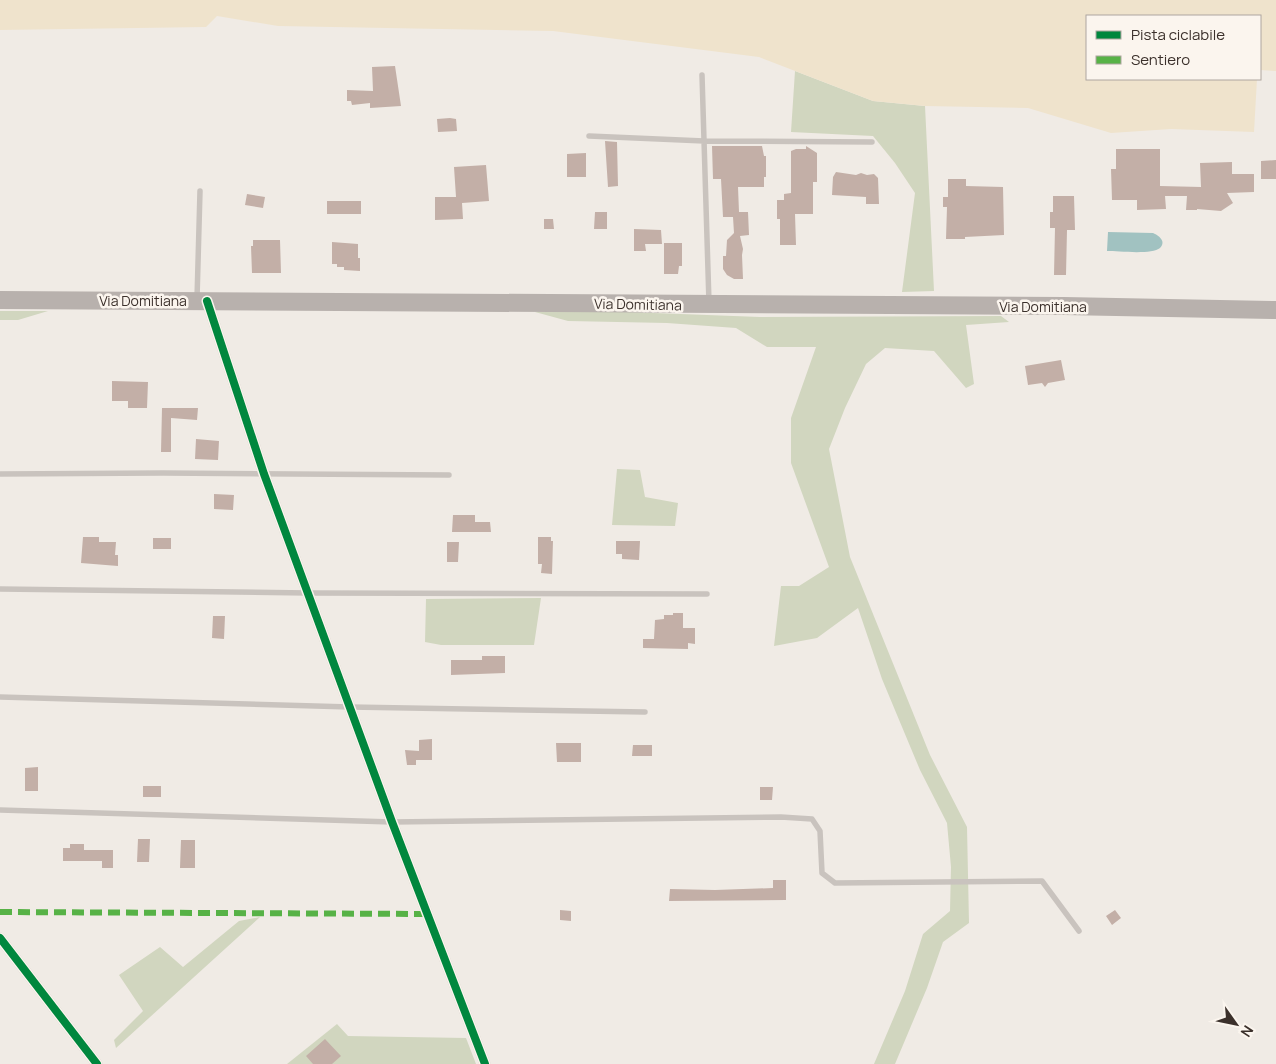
<svg xmlns="http://www.w3.org/2000/svg" width="1276" height="1064" viewBox="0 0 1276 1064" font-family="Manrope,sans-serif">
<style>
.green{fill:#d1d6bf}
.sand{fill:#efe3cc}
.water{fill:#a1c2c1}
.building{fill:#c3afa7}
.lines{fill:none;stroke-linecap:round;stroke-linejoin:round}
.lane{stroke:#c9c3be;stroke-width:5.5}
.street{stroke:#c9c3be;stroke-width:11}
.primary{stroke:#b8b1ad;stroke-width:18}
.quiet{stroke:#57b246;stroke-width:6;stroke-dasharray:12 6;stroke-linecap:butt}
.cycleway-casing{stroke:#fbf5ee;stroke-width:11}
.cycleway{stroke:#00873e;stroke-width:8}
.labels{text-anchor:middle;dominant-baseline:central;stroke-width:5;stroke-linejoin:round;paint-order:stroke}
.street-label{font-size:14px;fill:#3b302b;stroke:#fbf5ee}
</style>
<rect width="100%" height="100%" fill="#f0ebe5"/>
<path class="green" d="M795,71L873,101L925,106L934,291L902,292L915,193L895,163L873,136L791,132Z
M0,311H48L18,320H0Z
M601,311L760,317L1001,316L1009,322L966,325L974,384L966,388L934,351L885,348L866,364L845,408L829,449L850,557L930,755L967,827L969,923L943,942L927,988L895,1064H874L905,991L923,934L950,911L951,867L947,823L920,770L882,679L858,608L817,638L774,646L781,586H799L829,567L791,463V418L816,347H767L736,328L667,323L568,321L535,312Z
M617,469L640,470L645,497L678,503L675,526L612,525Z
M541,598L534,645H441L425,642L426,599Z
M260,917L116,1048L114,1040L143,1011L119,975L160,947L183,967L239,921Z
M337,1024L348,1036L466,1038L476,1064H287Z"/>
<path class="sand" d="M0,0H1276V71L1260,70V16H1087V79H1257L1254,132L1171,129L1111,133L1028,108L925,106L873,101L759,57L553,31L278,26L217,16L206,27L0,30Z"/>
<path class="water" d="M1108,232L1153,233C1158,235 1167,241 1160,248C1152,255 1118,251 1107,251Z"/>
<path class="building" d="M395,66L401,106L370,108V103L352,105L351,101H347V90L373,91L372,67Z
M450,118L456,119L457,131L438,132L437,119Z
M605,141L617,142L618,186L608,187Z
M712,146H762L764,156H766V177H764V187H738L739,212H748L749,235L740,236L743,249L742,255L743,279H734L727,275L723,269V256H726L727,240L734,233L733,217H723L721,179H713Z
M806,146L817,153V182H813V214H795L796,245H780V219H777V200H784V194L791,193V151L796,149H806Z
M1116,149H1160V186L1201,187L1200,163L1232,162V174H1254V192L1227,193L1233,203L1221,211L1197,209V210H1186L1187,196H1165L1166,209L1137,210V200H1112L1111,169H1116Z
M586,153V177H567V154Z
M1276,160V179H1261V161Z
M486,165L489,201L462,203L463,219L435,220V197H456L454,167Z
M836,172L856,175L861,173L867,175L874,174L878,178L879,204H866V197L832,195L833,177Z
M948,179H966V186L1003,187L1004,235L965,237V239H946L947,207H943V197H948Z
M247,194L265,197L263,208L245,205Z
M1053,196H1074L1075,230H1067L1066,275H1054L1055,228H1050V212H1053Z
M327,201H361V214H327Z
M595,212H607V229H594Z
M544,219H553L554,229H544Z
M634,229L661,230L662,244H645L646,251H634Z
M253,240H280L281,273H252L251,246H253Z
M332,242L358,244V258H360V271L344,270V267H337V264H332Z
M664,243H682V266H679L678,274H664Z
M1061,360L1065,380L1048,383L1045,387L1042,383L1028,385L1025,366Z
M112,381L148,382L147,408H128V401H112Z
M162,408H198L197,420L171,418V452H161Z
M196,439L219,441L218,460L195,459Z
M214,494L234,495L233,510L214,509Z
M453,515H475V522H490L491,532H452Z
M83,537H99V542H116L115,555H118V566L81,563Z
M538,537H551V541H553L552,574L541,573L542,564H538Z
M153,538H171V549H153Z
M616,541H640L639,560L622,559V554H616Z
M447,542H459L458,562H447Z
M673,613H683V628H695V644L688,643V649L643,648V639H654L655,620L664,619V615H673Z
M213,616H225L224,639L212,638Z
M482,656H505V673L451,675V660H482Z
M432,739V760H416V765H407L405,750L419,751V740Z
M556,743H581V762H557Z
M633,745H652V756H632Z
M38,767V791H25V768Z
M143,786H161V797H143Z
M760,787H773L772,800H760Z
M138,839H150L149,862H137Z
M181,840H195V868H180Z
M70,844H84V850H113V868H102V861H63V848H70Z
M773,880H786V900L669,901L670,889L715,890L773,888Z
M560,910L571,911V921L560,920Z
M1115,910L1121,918L1112,925L1106,916Z
M325,1039L341,1056L332,1064H313L306,1056Z"/>
<g class="lines">
<path class="lane" d="M702,75L709,303
M589,136L704,141L872,142
M197,299L200,191
M0,474L163,473L449,475
M0,589L308,593L707,594
M0,697L350,707L645,712
M0,810L392,822L781,817L812,819L820,831L822,873L835,883L1042,881L1079,931"/>
<path class="street" d="M207,301L264,474L392,822L485,1064
M0,938L97,1064"/>
<path class="primary" d="M0,300L1064,306L1276,310"/>
<path class="quiet" d="M0,912L428,914"/>
<g class="cycleway-casing">
<path id="cycleway" d="M207,301L264,474L392,822L485,1064
M0,938L97,1064"/>
</g>
<use href="#cycleway" class="cycleway"/>
</g>
<g class="labels">
<g class="street-label">
<text x="143" y="300">Via Domitiana</text>
<text transform="translate(638 304) rotate(1)">Via Domitiana</text>
<text x="1043" y="306">Via Domitiana</text>
</g>
</g>
<rect x="1086" y="15" width="175" height="65" fill="#fbf5ee" stroke="#aea6a0"/>
<rect x="1096" y="31" width="25" height="8" fill="#00873e" stroke="#aea6a0"/>
<text x="1131" y="40" font-size="15" fill="#3b302b">Pista ciclabile</text>
<rect x="1096" y="56" width="25" height="8" fill="#57b246" stroke="#aea6a0"/>
<text x="1131" y="65" font-size="15" fill="#3b302b">Sentiero</text>
<g transform="translate(1236 1024) rotate(123)" stroke="#fbf5ee" stroke-width="4" paint-order="stroke">
<path d="M0-4L9 19L0 12L-9 19Z" fill="#3b302b"/>
<text y="-8" font-size="14" font-weight="bold" text-anchor="middle" fill="#3b302b">N</text>
</g>
</svg>
